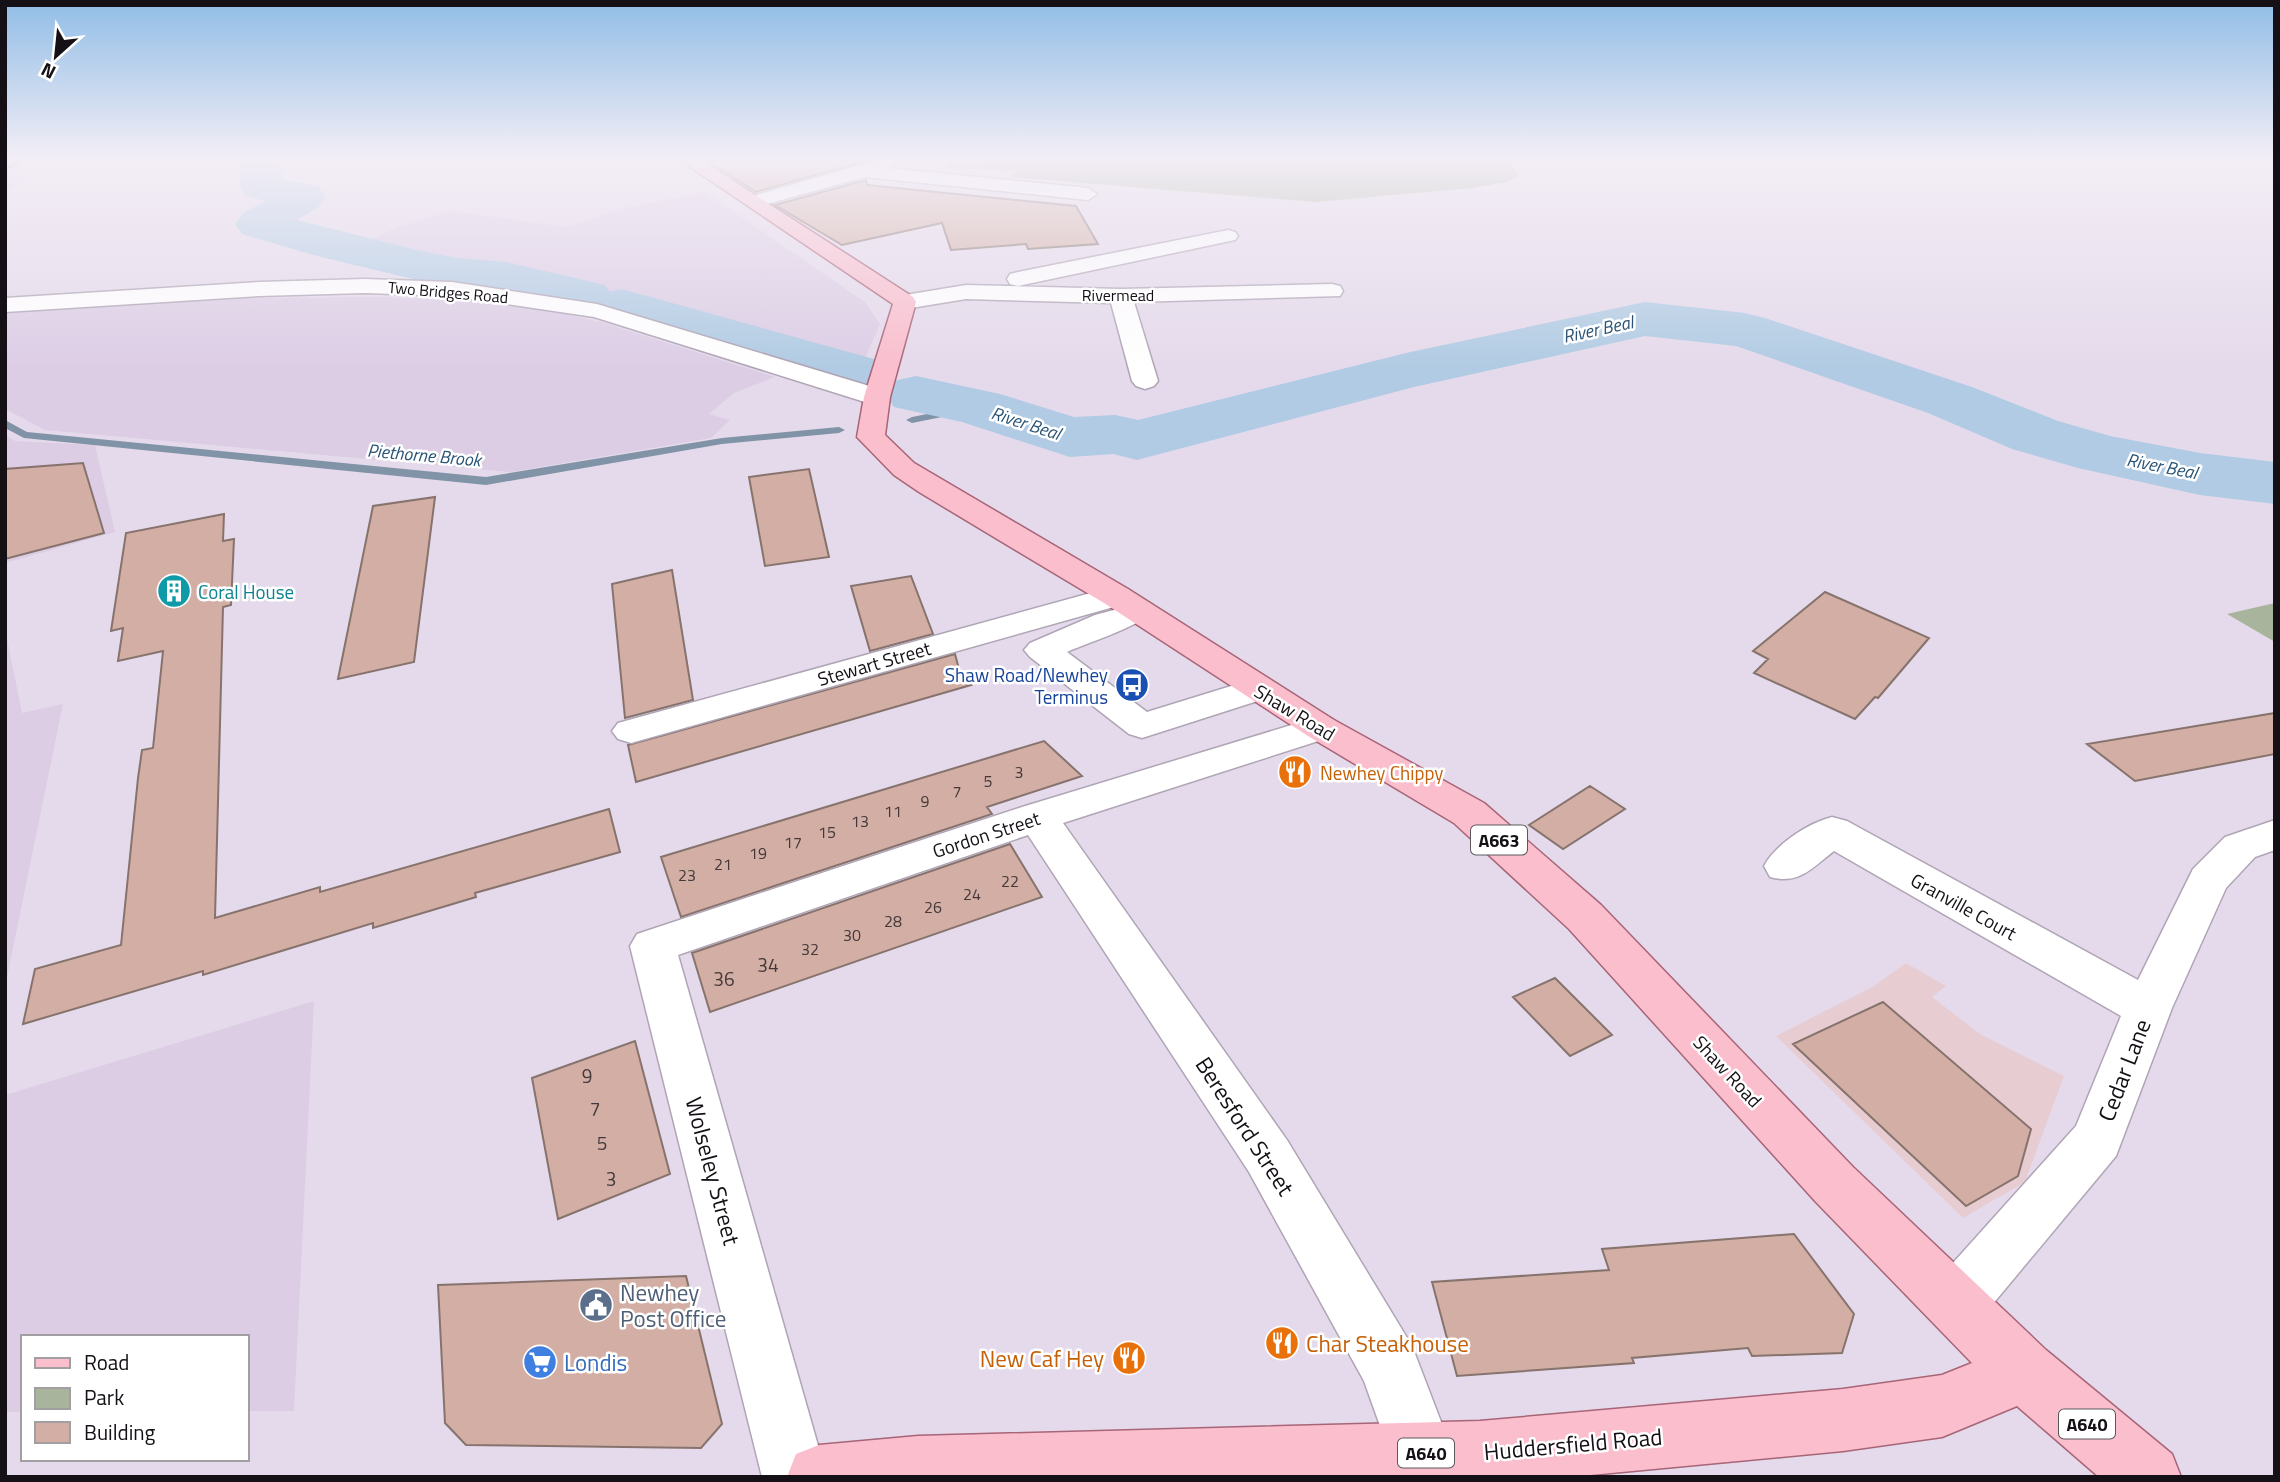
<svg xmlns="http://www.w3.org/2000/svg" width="2280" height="1482" viewBox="0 0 2280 1482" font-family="'Titillium Web',sans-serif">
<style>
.commercial{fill:#e7cdd1}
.built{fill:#dccde5}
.green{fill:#a8b49b}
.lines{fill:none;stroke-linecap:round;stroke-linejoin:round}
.stream{fill:#8193a6;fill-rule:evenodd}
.river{fill:#b0cbe3;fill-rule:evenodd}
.building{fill:#d2aea4;stroke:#87736d;stroke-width:2}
.street-casing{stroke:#afa5b5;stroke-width:3}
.primary-casing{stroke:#a76577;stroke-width:3}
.street{fill:#fff;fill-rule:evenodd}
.primary{fill:#fabecd;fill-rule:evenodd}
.tram{stroke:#5d5660;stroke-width:2}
.labels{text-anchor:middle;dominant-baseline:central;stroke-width:5;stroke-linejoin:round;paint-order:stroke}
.far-street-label{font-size:16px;fill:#141016;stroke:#fff}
.number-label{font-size:16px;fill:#44383a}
.far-water-label{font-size:18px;font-style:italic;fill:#295476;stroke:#fff}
.shield{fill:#fff;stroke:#5a585c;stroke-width:2}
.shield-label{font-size:18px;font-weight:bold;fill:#141016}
.culture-label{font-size:19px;fill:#0d838f;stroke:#fff;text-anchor:start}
.street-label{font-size:19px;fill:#141016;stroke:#fff}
.transit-label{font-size:19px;fill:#164399;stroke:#fff;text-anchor:end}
.food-label{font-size:19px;fill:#c56008;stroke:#fff;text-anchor:start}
.near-number-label{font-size:19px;fill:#44383a}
.near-street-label{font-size:23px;fill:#141016;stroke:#fff}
.near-service-label{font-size:23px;fill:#4e5e75;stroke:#fff;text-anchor:start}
.near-food-label{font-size:23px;fill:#c56008;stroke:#fff;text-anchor:start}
.near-shop-label{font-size:23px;fill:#366cbe;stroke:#fff;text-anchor:start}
</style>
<rect width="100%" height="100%" fill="#e5daeb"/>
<path class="commercial" d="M1906,963L1946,986L1932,997L1980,1034L2064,1076L2025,1182L1963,1218L1776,1036L1874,986Z"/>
<path class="built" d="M5,160H50L5,194Z
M705,192L865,302L880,324L860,370L542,281L407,260L354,247L396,228L448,211L567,227L620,209Z
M382,297L509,301L601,322L775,377L734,393L709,414L730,420L711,438L511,472L45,430L5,409V312L246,298Z
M5,435L15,441L95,445L115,532L5,563Z
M5,629L22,713L63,704L5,987Z
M314,1001L294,1411H247V1337H23V1412H5V1095Z"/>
<path class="green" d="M984,160H1509L1519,176L1507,182L1472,188L1315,202L1011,177L1015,171L948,168L950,162L983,163Z
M2275,603V642L2227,614Z"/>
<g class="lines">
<path class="stream" d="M978,404L982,405V409L912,423L906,420L912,417Z
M5,420L27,432L486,477L722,438L839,427L845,430L839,433L722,444L486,485L24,438L5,428Z"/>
<path class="river" d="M238,160H280L283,179L319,187L325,197L319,207L297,220L417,250L457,258L506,262L605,285L610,292L621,289L640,294L874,359L883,372L874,385L853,390L602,316L597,309L586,312L506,292L457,288L417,280L313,255L242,234L235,224L242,214L265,201L246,196L240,187Z
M1645,302L1745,313L1765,318L1972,387L2058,421L2110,436L2200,453L2275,462V504L2200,495L2078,468L2012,449L1928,413L1736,346L1645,336L1414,387L1137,460L1113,454L1070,457L962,422L894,407L885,394L894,381L916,376L1000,394L1074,417L1115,415L1138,420L1406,353Z"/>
</g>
<path class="building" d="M706,160H864L865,161L756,192Z
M866,180L867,185L1076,206L1098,244L1028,249L1026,244L951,250L942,223L842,245L775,205Z
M83,463L104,533L5,559V469Z
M809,469L829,557L765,566L749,477Z
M435,497L414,662L338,679L373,506Z
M224,514L223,541L234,539L231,605L223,607L215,918L320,887V892L609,809L620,852L475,893L476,897L373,928V923L203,975V971L23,1024L35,969L121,945L138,778L142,750L153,748L163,651L118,661L123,628L111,631L126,533Z
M672,570L693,700L625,718L612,584Z
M911,576L933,634L870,651L851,586Z
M1825,592L1929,638L1878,698L1875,697L1855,719L1754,673L1768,659L1753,651Z
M955,654L961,677L971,685L636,782L628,745Z
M2275,713V754L2135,781L2087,744Z
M1044,741L1082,776L987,807L992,814L681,917L661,857Z
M1590,786L1625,809L1563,849L1529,825Z
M1010,844L1042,897L710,1012L692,953Z
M1555,978L1612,1035L1570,1056L1513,997Z
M1883,1002L2031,1129L2018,1176L1966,1206L1793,1044Z
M635,1041L670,1174L558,1219L532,1078Z
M1794,1234L1854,1314L1842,1353L1752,1356L1748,1348L1632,1358L1634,1363L1457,1376L1432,1282L1609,1270L1602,1249Z
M686,1276L722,1424L701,1448L466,1445L445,1423L438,1285Z"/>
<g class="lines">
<g class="street-casing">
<path id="street" d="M877,160H896L889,168L1088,188L1097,194L1088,200L865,177L753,208L743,202L746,198Z
M1228,230L1235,232L1238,236L1235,240L1018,286L1010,284L1007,279L1010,274L1018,272Z
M365,279L452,282L597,304L886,391L890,397L886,403L877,405L868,403L594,317L452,296L365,293L259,296L5,312V298L259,282Z
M1332,284L1340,286L1343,291L1340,296L1134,302L1158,381L1154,386L1145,389L1136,386L1132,381L1111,303L966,299L905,309L897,307L894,302L897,297L905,295L966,285L1121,289Z
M1116,586L1128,589L1133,596L1128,603L631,743L618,739L612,731L618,723Z
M1129,606L1141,609L1146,616C1139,626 1082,645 1067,652L1147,712L1257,678L1270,681L1275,689L1270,697L1142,738L1129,734L1030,657L1024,650L1030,643L1095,615Z
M1321,716L1334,720L1340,728L1334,736L1063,823L1287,1140L1412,1346L1453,1453L1444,1476H1398L1364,1381L1249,1172L1028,835L678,955L827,1477H762L630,946L637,934L1022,807Z
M1832,817L1847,821L2138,980L2193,869L2225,837L2275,820V850L2255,857L2226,888L2172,1008L2116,1156L1977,1323L1956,1331L1935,1323L1927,1303L1935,1283L2076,1126L2121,1016L1834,851C1812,868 1799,885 1770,877L1764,866C1776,844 1808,823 1832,817Z"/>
</g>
<g class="primary-casing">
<path id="primary" d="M680,160H701L913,297L916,302L890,397L885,435L914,463L1128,589L1334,720L1484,803L1601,905L1853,1167L2046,1350L2172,1454L2181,1477H2099L2017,1406L1942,1437L1843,1451L1569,1477H787L796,1454L819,1445L918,1436L1480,1421L1843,1389L1942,1375L1972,1363L1815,1201L1569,929L1454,823L1308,736L1104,603L919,492L894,475L857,437L864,397L893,304Z"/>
</g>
<use href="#street" class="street"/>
<use href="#primary" class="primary"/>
<path class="tram" d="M5,170L22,160"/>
</g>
<linearGradient id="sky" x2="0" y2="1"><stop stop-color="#91bde6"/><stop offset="0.43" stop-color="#f3eef6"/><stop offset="1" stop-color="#f3eef6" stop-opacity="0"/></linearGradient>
<rect width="2280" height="368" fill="url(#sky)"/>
<defs>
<g id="building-disc" transform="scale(1.75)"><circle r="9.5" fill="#0f9aa8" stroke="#fff"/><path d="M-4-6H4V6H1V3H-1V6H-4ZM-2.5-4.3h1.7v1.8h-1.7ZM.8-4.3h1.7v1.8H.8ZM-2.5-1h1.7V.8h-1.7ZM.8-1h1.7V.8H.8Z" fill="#fff"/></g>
<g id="bus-disc" transform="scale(1.75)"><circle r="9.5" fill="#1a4fb4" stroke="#fff"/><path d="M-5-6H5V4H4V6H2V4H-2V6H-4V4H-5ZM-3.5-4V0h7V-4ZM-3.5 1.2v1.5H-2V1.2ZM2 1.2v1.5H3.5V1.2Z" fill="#fff"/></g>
<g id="restaurant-disc" transform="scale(1.75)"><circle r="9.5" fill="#e8710a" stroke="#fff"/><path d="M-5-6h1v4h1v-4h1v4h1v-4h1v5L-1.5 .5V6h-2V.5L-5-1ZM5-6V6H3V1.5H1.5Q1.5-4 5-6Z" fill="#fff"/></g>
<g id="civic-disc" transform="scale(1.75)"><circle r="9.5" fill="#5c6f8a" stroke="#fff"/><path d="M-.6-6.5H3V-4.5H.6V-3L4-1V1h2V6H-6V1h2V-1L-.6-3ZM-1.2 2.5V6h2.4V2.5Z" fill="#fff"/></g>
<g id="supermarket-disc" transform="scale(1.75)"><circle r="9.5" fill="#3f7fe0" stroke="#fff"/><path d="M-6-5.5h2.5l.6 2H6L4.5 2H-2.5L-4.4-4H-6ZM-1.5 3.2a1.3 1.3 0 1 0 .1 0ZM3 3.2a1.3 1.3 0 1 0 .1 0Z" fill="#fff"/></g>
</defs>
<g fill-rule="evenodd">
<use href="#building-disc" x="174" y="591"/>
<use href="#bus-disc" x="1132" y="685"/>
<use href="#restaurant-disc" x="1295" y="772"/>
<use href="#civic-disc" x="596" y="1305"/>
<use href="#restaurant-disc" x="1282" y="1343"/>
<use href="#restaurant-disc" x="1129" y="1358"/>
<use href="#supermarket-disc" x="540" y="1362"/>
</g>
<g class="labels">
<g class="far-street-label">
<text transform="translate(448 292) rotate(5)">Two Bridges Road</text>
<text x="1118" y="295">Rivermead</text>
</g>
<g class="number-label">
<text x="1019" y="772">3</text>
<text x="988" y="781">5</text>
<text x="957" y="791">7</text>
<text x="925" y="801">9</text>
<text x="893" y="811">11</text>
<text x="860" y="821">13</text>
<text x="827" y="832">15</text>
<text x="793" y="842">17</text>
<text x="758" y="853">19</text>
<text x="723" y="864">21</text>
<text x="687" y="875">23</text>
<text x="1010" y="881">22</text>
<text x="972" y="894">24</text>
<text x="933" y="907">26</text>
<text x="893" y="921">28</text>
<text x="852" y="935">30</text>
<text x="810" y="949">32</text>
</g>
<g class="far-water-label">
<text transform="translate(1598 329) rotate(-12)">River Beal</text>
<text transform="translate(1026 423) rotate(18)">River Beal</text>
<text transform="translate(424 455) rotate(5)">Piethorne Brook</text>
<text transform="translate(2162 466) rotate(11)">River Beal</text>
</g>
<g class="shield">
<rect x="1471" y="825.5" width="56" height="29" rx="5"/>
<rect x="2059" y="1409.5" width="56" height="29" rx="5"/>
<rect x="1398" y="1438.5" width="56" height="29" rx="5"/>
</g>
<g class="shield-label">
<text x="1499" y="840">A663</text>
<text x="2087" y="1424">A640</text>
<text x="1426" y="1453">A640</text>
</g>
<g class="culture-label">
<text x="198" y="591">Coral House</text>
</g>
<g class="street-label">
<text transform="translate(874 663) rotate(-16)">Stewart Street</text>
<text transform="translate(1295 712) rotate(31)">Shaw Road</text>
<text transform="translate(986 834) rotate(-18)">Gordon Street</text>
<text transform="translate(1964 906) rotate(29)">Granville Court</text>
<text transform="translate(1728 1071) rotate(47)">Shaw Road</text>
</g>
<g class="transit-label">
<text x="1108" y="674">Shaw Road/Newhey<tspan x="1108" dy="22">Terminus</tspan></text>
</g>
<g class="food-label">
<text x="1320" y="772">Newhey Chippy</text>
</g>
<g class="near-number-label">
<text x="768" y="964">34</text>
<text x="724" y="978">36</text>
<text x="587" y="1075">9</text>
<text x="595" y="1108">7</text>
<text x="602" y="1142">5</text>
<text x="611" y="1178">3</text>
</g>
<g class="near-street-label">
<text transform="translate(2124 1070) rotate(-69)">Cedar Lane</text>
<text transform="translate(1245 1126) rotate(57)">Beresford Street</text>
<text transform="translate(713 1171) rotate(75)">Wolseley Street</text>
<text transform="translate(1573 1444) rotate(-5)">Huddersfield Road</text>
</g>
<g class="near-service-label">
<text x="620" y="1292">Newhey<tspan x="620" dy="26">Post Office</tspan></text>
</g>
<g class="near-food-label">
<text x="1306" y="1343">Char Steakhouse</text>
<text x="1104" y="1358" text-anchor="end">New Caf Hey</text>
</g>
<g class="near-shop-label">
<text x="564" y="1362">Londis</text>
</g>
</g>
<rect width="2280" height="1482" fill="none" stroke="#141016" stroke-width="14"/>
<rect x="21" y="1335" width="228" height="126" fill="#ffffff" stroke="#a19fa2" stroke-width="2"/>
<rect x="35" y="1358" width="35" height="10" fill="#fabecd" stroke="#a19fa2" stroke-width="2"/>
<text x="84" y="1370" font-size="21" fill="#141016">Road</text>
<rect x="35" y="1388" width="35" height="21" fill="#a8b49b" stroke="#a19fa2" stroke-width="2"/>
<text x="84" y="1405" font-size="21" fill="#141016">Park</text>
<rect x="35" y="1422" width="35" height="21" fill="#d2aea4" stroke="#a19fa2" stroke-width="2"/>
<text x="84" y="1440" font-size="21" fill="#141016">Building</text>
<g transform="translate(56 56) rotate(207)" stroke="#ffffff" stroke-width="5" paint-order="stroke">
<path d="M0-5L12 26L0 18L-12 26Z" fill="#141016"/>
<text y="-10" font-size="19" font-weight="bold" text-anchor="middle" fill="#141016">N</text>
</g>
</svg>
